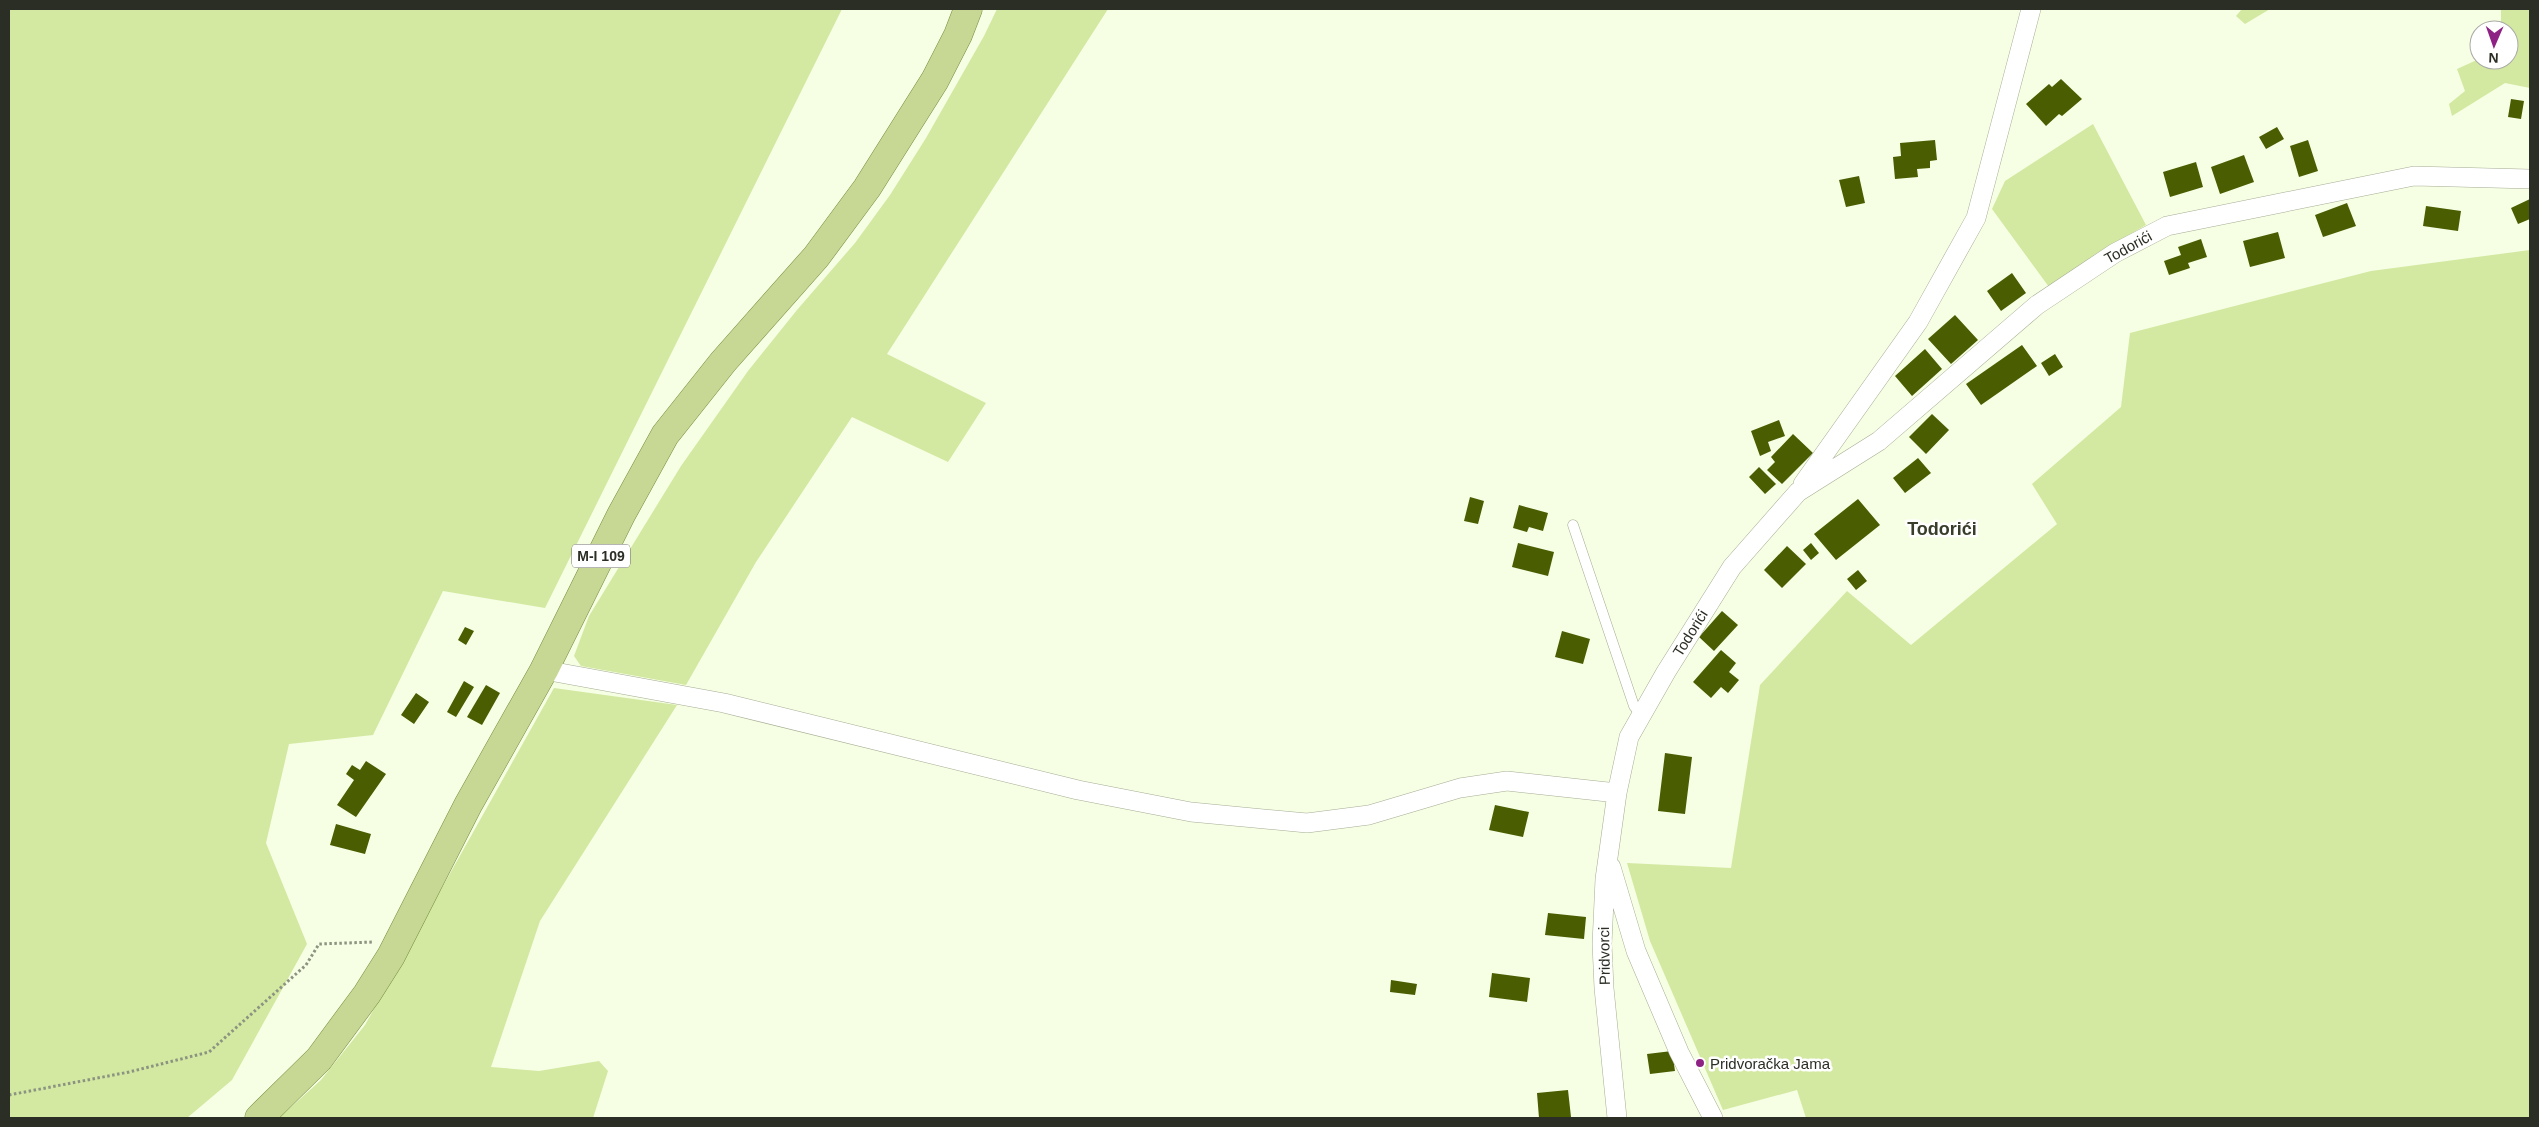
<svg xmlns="http://www.w3.org/2000/svg" width="2539" height="1127" viewBox="0 0 2539 1127" font-family="Arial,sans-serif">
<style>
.green{fill:#d3e9a1}
.building{fill:#4a5d00}
.lines{fill:none;stroke-linecap:round;stroke-linejoin:round}
.service-casing{stroke:#a5ad94;stroke-width:11}
.minor-casing{stroke:#a5ad94;stroke-width:20}
.primary-casing{stroke:#788c3f;stroke-width:29}
.path{stroke:#8d9381;stroke-width:3;stroke-dasharray:2.5 2.5;stroke-linecap:butt}
.service{stroke:#fff;stroke-width:10}
.minor{stroke:#fff;stroke-width:19}
.primary{stroke:#c7d895;stroke-width:28}
.poi-dot{fill:#8e2184;stroke:#fff;stroke-width:2}
.labels{text-anchor:middle;dominant-baseline:central;stroke-width:5;stroke-linejoin:round;paint-order:stroke}
.shield{fill:#fff;stroke:#6b6d66;stroke-width:1}
.shield-label{font-size:14px;font-weight:bold;fill:#2b2e24}
.street-label{font-size:15px;fill:#2b2e24;stroke:#fff}
.poi-label{font-size:15px;fill:#2b2e24;stroke:#fff;text-anchor:start}
.quarter-label{font-size:18px;font-weight:bold;fill:#383e29;stroke:#fff}
</style>
<rect width="100%" height="100%" fill="#f6fee4"/>
<path class="green" d="M9,9H842L545,608L443,591L373,735L289,744L266,843L307,944L232,1080L187,1118H9Z
M997,9H1108L887,354L986,403L948,462L852,417L756,562L686,685L581,666L574,656L589,616L681,466L748,371L797,310L855,243L890,195L926,138L984,36Z
M2242,9H2270L2245,24L2236,16Z
M2501,9L2530,10V88L2505,83L2452,116L2449,104L2465,91L2457,69L2479,59L2509,60V30H2501Z
M2093,124L2146,225L2097,253L2049,287L1992,209L2005,181Z
M2530,250V1118H1806L1797,1090L1723,1110L1650,941L1627,863L1731,868L1760,685L1847,591L1911,645L2057,524L2032,484L2121,407L2130,333L2371,271Z
M554,688L677,705L540,921L491,1067L539,1071L599,1061L608,1071L593,1118H279L321,1080L365,1025Z"/>
<path class="building" d="M2061,79L2082,99L2062,116L2059,114L2046,126L2026,104L2049,84L2052,87Z
M2511,99L2524,101L2521,119L2508,117Z
M2277,127L2284,139L2266,149L2259,137Z
M1935,140L1937,160L1930,161V168L1917,169L1918,177L1895,179L1893,157L1901,156L1900,143Z
M2308,140L2318,171L2299,177L2290,146Z
M2244,155L2254,182L2220,194L2211,167Z
M2196,162L2203,187L2170,197L2163,172Z
M1859,176L1865,203L1846,207L1839,180Z
M2530,199V219L2518,224L2511,208Z
M2347,203L2356,226L2323,237L2315,215Z
M2426,206L2461,211L2458,231L2423,226Z
M2278,232L2285,258L2250,267L2243,241Z
M2201,239L2207,257L2188,263L2190,268L2169,275L2164,261L2181,255L2178,247Z
M2012,273L2026,293L2001,311L1987,291Z
M1955,315L1978,340L1951,364L1928,339Z
M2022,345L2037,366L1981,405L1966,384Z
M1925,349L1942,369L1912,396L1895,376Z
M2055,354L2063,367L2049,376L2041,363Z
M1932,414L1949,430L1926,454L1909,437Z
M1779,420L1785,436L1768,442L1771,451L1760,456L1751,431Z
M1793,434L1813,453L1782,484L1767,470L1775,462L1771,457Z
M1918,458L1931,473L1905,493L1893,478Z
M1759,467L1776,484L1765,494L1749,477Z
M1470,497L1484,501L1478,524L1464,521Z
M1858,499L1880,525L1836,560L1814,534Z
M1519,505L1548,513L1543,531L1529,527L1527,532L1513,528Z
M1518,543L1554,552L1548,576L1512,567Z
M1811,543L1819,553L1811,560L1803,550Z
M1787,546L1806,564L1782,588L1764,570Z
M1858,570L1867,581L1856,590L1847,579Z
M1722,611L1738,625L1714,651L1699,637Z
M465,627L474,631L466,645L458,640Z
M1562,631L1590,639L1583,664L1555,657Z
M1721,650L1736,663L1729,672L1739,680L1728,693L1721,687L1711,698L1693,682Z
M464,681L474,687L456,717L447,712Z
M486,685L500,693L482,725L467,717Z
M416,693L429,702L414,724L401,715Z
M1665,753L1692,757L1685,814L1658,811Z
M366,761L386,774L356,817L337,805L354,780L346,774L352,765L360,770Z
M1495,805L1529,812L1523,837L1489,830Z
M336,824L371,834L365,854L330,845Z
M1548,913L1586,917L1584,939L1545,935Z
M1492,973L1530,978L1527,1002L1489,997Z
M1391,980L1417,984L1415,995L1390,992Z
M1672,1051L1675,1071L1650,1074L1647,1054Z
M1568,1090L1571,1117L1539,1118L1537,1093Z"/>
<g class="lines">
<g class="service-casing">
<path id="service" d="M1573,525L1634,706L1641,715"/>
</g>
<g class="minor-casing">
<path id="minor" d="M1803,484L1918,322L1976,218L2031,9
M544,670L724,703L1078,790L1191,812L1307,823L1369,815L1460,788L1507,781L1617,793
M1611,867L1636,951L1679,1052L1713,1118
M1617,1118L1604,988L1602,944L1605,879L1617,793L1629,737L1666,672L1732,567L1798,492L1879,441L2037,305L2115,253L2167,226L2414,176L2530,179"/>
</g>
<g class="primary-casing">
<path id="primary" d="M259,1118L319,1059L367,994L391,956L468,805L544,670L621,515L665,435L723,362L816,257L867,188L935,80L958,35L968,9"/>
</g>
<path class="path" d="M9,1095L129,1072L209,1052L306,965L319,944L373,942"/>
<use href="#service" class="service"/>
<use href="#minor" class="minor"/>
<use href="#primary" class="primary"/>
</g>
<circle class="poi-dot" cx="1700" cy="1063" r="5"/>
<g class="labels">
<rect class="shield" x="572" y="544.5" width="58" height="23" rx="4"/>
<g class="shield-label">
<text x="601" y="556">M-I 109</text>
</g>
<g class="street-label">
<text transform="translate(2128 247) rotate(-29)">Todorići</text>
<text transform="translate(1690 633) rotate(-58)">Todorići</text>
<text transform="translate(1604 956) rotate(-91)">Pridvorci</text>
</g>
<g class="poi-label">
<text x="1710" y="1063">Pridvoračka Jama</text>
</g>
<g class="quarter-label">
<text x="1942" y="529">Todorići</text>
</g>
</g>
<rect width="2539" height="1127" fill="none" stroke="#2b2e24" stroke-width="20"/>
<g transform="translate(2494 45) rotate(182)"><circle r="24" fill="#ffffff" stroke="#aaaba7"/>
<path d="M0-4L9 19L0 12L-9 19Z" fill="#8e2184"/>
<text y="-8" font-size="14" font-weight="bold" text-anchor="middle" fill="#2b2e24">N</text>
</g>
</svg>
